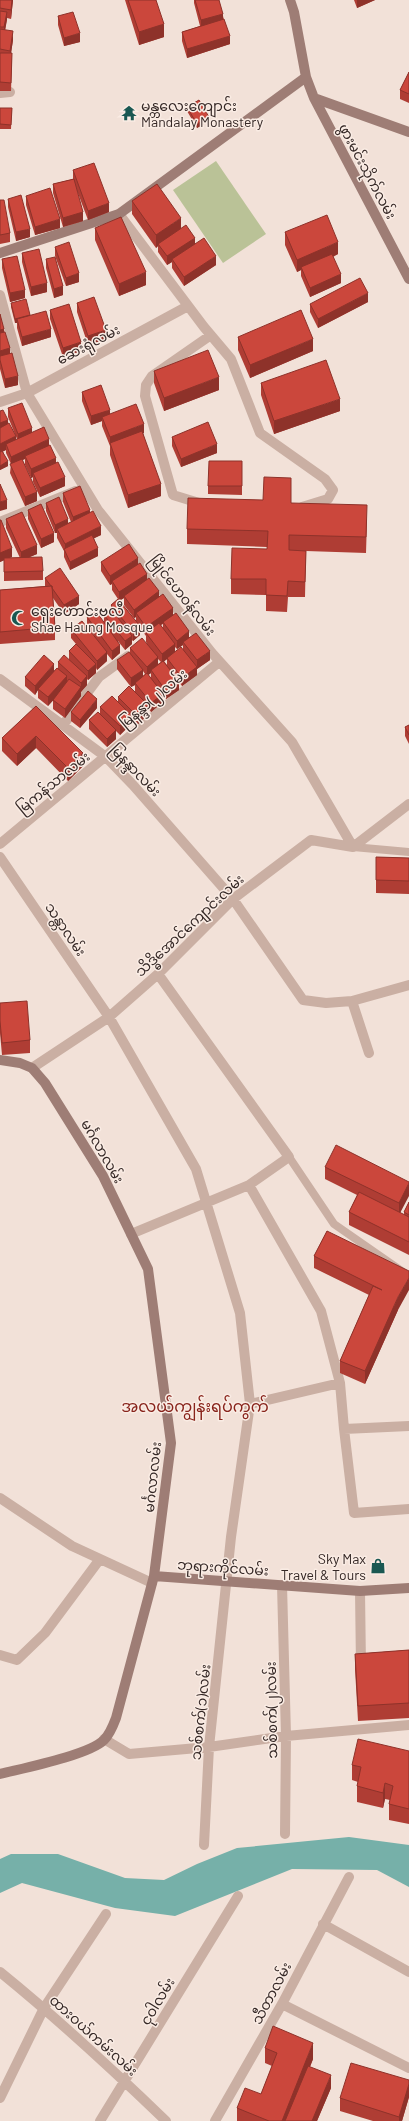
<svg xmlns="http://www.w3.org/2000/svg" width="409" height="2121" viewBox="0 0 409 2121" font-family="Barlow,'Noto Sans Myanmar',sans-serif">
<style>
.green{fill:#bac297}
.water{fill:#76b0a9}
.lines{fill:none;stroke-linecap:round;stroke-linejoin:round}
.lane{stroke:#caafa3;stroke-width:8}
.street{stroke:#caafa3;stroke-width:10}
.secondary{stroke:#9e7d75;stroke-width:10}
.wall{fill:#af3d34;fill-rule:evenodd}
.shaded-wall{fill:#8e322a}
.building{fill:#cb473c;stroke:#8e322a}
.labels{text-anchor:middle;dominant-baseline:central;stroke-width:3;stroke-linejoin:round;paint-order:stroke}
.poi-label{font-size:14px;fill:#352826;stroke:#faece4;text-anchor:start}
.street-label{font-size:14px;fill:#352826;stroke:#faece4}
.quarter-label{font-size:16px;fill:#88231b;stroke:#faece4}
</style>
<rect width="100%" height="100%" fill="#f2e1d8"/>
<path class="green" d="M216,161L266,234L223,263L173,190Z"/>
<path class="water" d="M349,1837L409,1845V1887L377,1870L292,1869L175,1916L115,1908L22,1883L0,1893V1859L11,1854H58L125,1878L164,1880L197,1864L237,1848Z"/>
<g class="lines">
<path class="lane" d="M353,847L409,852
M289,1157L334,1224L409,1276"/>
<path class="street" d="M0,93L10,92
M119,214L204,327L231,359L260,433L325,479L333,490L328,499L302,507
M0,295L27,393L98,510L212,653L292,742L353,847
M0,402L27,393L188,306
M199,503L173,495L145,396L146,385L152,376L211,335
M0,522L76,491
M0,679L106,757L133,785L233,899L303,1000L326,1003L352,1001L409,985
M63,725L99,677L128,656
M0,844L219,662
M0,857L109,1017L196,1169L240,1313L250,1404L231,1537L209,1747L204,1845
M352,1001L369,1053
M32,1068L109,1017L158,974L233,899L311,840L353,847L409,804
M249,1185L321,1311L340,1383L344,1429L409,1426
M131,1234L249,1185L289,1157L158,974
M250,1404L340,1383
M344,1429L354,1513L409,1509
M0,1498L72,1546L152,1583
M282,1585L286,1736L285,1834
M360,1591L361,1667
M0,1655L17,1660L45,1633L100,1559
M104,1739L129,1754L209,1747L286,1736L409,1725
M323,1924L409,1972
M0,1972C58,2019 112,2069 166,2121
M282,2004L409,2068
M0,2098L44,2008L106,1914
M100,2121L238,1896
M215,2121L282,2004L349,1877"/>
<path class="secondary" d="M306,77L314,98L409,132
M314,98L409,279
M0,253L119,214L306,77L294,12L290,0
M0,1060L20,1063L32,1068L45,1083L103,1176L148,1269L171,1443L154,1576L116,1718C113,1726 110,1734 104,1740C89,1755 24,1768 0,1774
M154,1576L360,1591L409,1588"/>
</g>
<path class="wall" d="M0,0H13L11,19L7,18L5,30L13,40L11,53L12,62L11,91H0Z
M125,0H156L164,37L139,45Z
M194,0H219L230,44L187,58L182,41V32L200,26L194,3Z
M354,0H375L357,8Z
M58,16L80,42L64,46L58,25Z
M409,72V103L400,99V90Z
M187,107L209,121L197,128L187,111Z
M0,108H12L11,129H0Z
M73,170L109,212L88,220L76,188L83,221L63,227L53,193V184L73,179Z
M26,196L60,228L35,235L26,205Z
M8,199L30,237L16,241L8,207Z
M0,200L10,233V242L0,244Z
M132,201L181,229L195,244L216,265L184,286L172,268V262L167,265L158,252V246L156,248L132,214Z
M95,228L146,285L119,296L95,240Z
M285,232L338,254L333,257L341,283L310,297L301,276V270L297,272L285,245Z
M55,247L79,282L66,286L55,256Z
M22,253L47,292L31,296L22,262Z
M2,259L25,298L10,302L2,268Z
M46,259L63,295L54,298L46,268Z
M368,302L318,328L310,312V304Z
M11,303L30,316L51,337L22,346L17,328V323H15L11,307Z
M77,303L106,339L88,345L77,312Z
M50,310L81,351L63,357L50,319Z
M0,314L18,385L5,388L0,369Z
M238,337L313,351L250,378L238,350Z
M154,371L219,390L164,411L154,383Z
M261,383L340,411L274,434L261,395Z
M82,392L110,414L144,433H143L161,496L128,508L110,455V446L102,426V421L91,425L82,401Z
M8,408L32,432L49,445L65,486L40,497L33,482V477L31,478L25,465V459L22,460L37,501L25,506L10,473L11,464L6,453V450L3,451L8,466L0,470V411L8,424L16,440L17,439L8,417Z
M172,437L217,453L181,467L172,446Z
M242,461V495L208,494V486Z
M63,493L90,513L101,535L94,538L98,556L70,570L64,557V551L57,538V533H55L46,511V503L68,523L71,522L63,502Z
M291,503L367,520L366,553L306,551L305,597H288L287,612L266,611V595L231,594V579L267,549V547L187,544V529Z
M28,510L54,542L41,548L28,519Z
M6,519L37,554L29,557L43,571V580L4,581V560L0,562V520L12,557L9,558H20L6,528Z
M101,562L138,564L147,579L189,637L210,660L197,669V668V675L182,686L179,682V690L166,699L163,694V702L151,712L148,708V714L137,725L131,719V724L120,735L116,731V739L107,747L89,729V720L100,714V707L118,702V697L135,691V685L131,687L117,669V660L130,654V648L149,647L146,642V636L140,628V635L133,641L132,640V644L125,650L118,641L120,653L112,660L107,654V661L97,670L96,668V673L88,680L87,679V685L81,692V696L65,718L53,709V700L56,697L48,706L38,698V690L35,695L25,686V677L54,671L58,668V662L69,660V651L76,644L71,638V629L95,637L87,626V617L104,622V615L111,610V605L118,599L112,590V584L110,585L101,571ZM124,598V605L134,618L136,617V621L119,601ZM163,624V629L161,625ZM183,645V650L175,652V647L177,649ZM158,659L161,662L158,664ZM167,659V665L164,661ZM143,671L145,674L143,676ZM151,673V678L148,675Z
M45,578L79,604L64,614L53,598L55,627V640L0,644V590L45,586Z
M36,706L83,766L68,781L36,748L17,766L2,751V738Z
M97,708L80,728L71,721V712Z
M409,725V744L405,736V727Z
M376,857L409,858V894L376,893Z
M0,1003L30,1040V1053L2,1055L0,1033Z
M325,1167L409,1182L400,1213L404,1215V1212L409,1202V1255L349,1225V1212L357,1195L325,1179Z
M327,1231L398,1310L365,1384L340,1373V1361L369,1295L314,1268V1256Z
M409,1650V1718L358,1721L355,1669V1654Z
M409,1751V1824L389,1820V1804L390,1800L385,1799L383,1808L357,1802V1786L358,1782L352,1780V1765Z
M265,2048L313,2059L310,2067L331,2088L317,2121H237V2108L261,2094L272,2066L265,2063Z
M409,2080V2097L402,2121H373L340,2111V2098Z"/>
<path class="shaded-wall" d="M12,0H13L11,19V10Z
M357,0H375L357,8Z
M7,12V20L4,36V27Z
M223,14V23L201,29V20Z
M164,24V37L139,45V32Z
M13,31V40L10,60V51Z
M80,33V42L64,46V38Z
M230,36V44L187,58V49Z
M209,117V121L197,128V124Z
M109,203V212L88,220V211Z
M83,212V221L63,227V218Z
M181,218V231L158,244V246L156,248V235Z
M60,219V228L35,235V227Z
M30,229V237L16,241V232Z
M195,238V246L172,259V262L167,265V256Z
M338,242V254L302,270L301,267V270L297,272V260Z
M216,256V265L184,286V277Z
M146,272V285L119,296V284Z
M79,273V282L66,286V278Z
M341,274V283L310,297V288Z
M47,283V292L31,296V287Z
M63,286V295L54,298V289Z
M25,290V298L10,302V293Z
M368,293V302L318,328V319Z
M30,315V319H17V323H15V319Z
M4,329V338L0,339V330Z
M51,329V337L22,346V337Z
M106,330V339L88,345V336Z
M313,339V351L250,378V365Z
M81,342V351L63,357V348Z
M10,348V357L0,359V351Z
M18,376V385L5,388V379Z
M219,377V390L164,411V398Z
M340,399V411L274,434V421Z
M110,410V418L102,417V421L91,425V416Z
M8,420V428L0,432V423Z
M144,424V433L111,445L110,443V437Z
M32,428V437L18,442V434Z
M16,436V445L6,444V450L0,453V444Z
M49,439V448L25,456V459L11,465V457Z
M217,444V453L181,467V459Z
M56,458V467L33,473V477L31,478V469Z
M8,461V466L0,470V466Z
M65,477V486L40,497V488Z
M161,484V496L128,508V495Z
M37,492V501L25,506V497Z
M7,500V509L0,511V502Z
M90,510V519L73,526V517Z
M68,519V528L57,529V533H55V525Z
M101,526V535L66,552L65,551V544Z
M54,533V542L41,548V539Z
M37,545V554L21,561V552Z
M12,548V557L0,562V553Z
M98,548V556L70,570V562Z
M138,558V567L112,581V584L110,585V576Z
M147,574V582L124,596V598L119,601V592Z
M159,591V599L136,613V617L134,618V610Z
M79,596V604L64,614V605Z
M173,608V616L147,635L146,634V627Z
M140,626V635L133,641V632Z
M189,631V640L183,642V645L177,649V641Z
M132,636V644L125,650V641Z
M175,644V653L162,663V654Z
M120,645V653L112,660V651Z
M210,651V660L197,669V660Z
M107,652V661L97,670V661Z
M158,657V666L151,670V673L147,676V667Z
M54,664V673L38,689V690L35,695V686Z
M96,664V673L88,680V671Z
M197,667V675L182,686V678Z
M143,670V679L135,683V685L131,687V678Z
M67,676V685L48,706V697Z
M87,676V685L81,692V683Z
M179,681V690L166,699V691Z
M81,687V696L65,718V709Z
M163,694V702L151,712V703Z
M97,699V708L80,728V720Z
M148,705V714L137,725V716Z
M131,715V724L120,735V726Z
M116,730V739L107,747V739Z
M36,736V748L17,766V754Z
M83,753V766L68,781V768Z
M409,1183V1196L399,1215V1203Z
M409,1278V1290L398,1310L365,1384V1371L398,1297Z
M385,1783V1799L383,1808V1793Z
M313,2043V2059L288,2121H282Z
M331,2075V2088L317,2121H312Z
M409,2084V2097L402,2121H399V2117Z"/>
<path class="building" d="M0,0H12L11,10L0,8Z
M128,0H156L164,24L139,32Z
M195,0H219L223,14L201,20Z
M0,11L7,12L4,27H0Z
M73,12L80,33L64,38L58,16Z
M224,19L230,36L187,49L182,32Z
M0,29L13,31L10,51L0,49Z
M0,53H12L11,83L0,82Z
M409,72V94L400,90Z
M199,100L209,117L197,124L187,107Z
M0,108H12L11,125L0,124Z
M94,163L109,203L88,211L73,170Z
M74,179L83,212L63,218L53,184Z
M157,184L181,218L156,235L132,201Z
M50,188L60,219L35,227L26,196Z
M21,195L30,229L16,232L8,199Z
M0,200H4L10,233L0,235Z
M327,215L338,242L297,260L285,232Z
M121,217L146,272L119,284L95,228Z
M186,225L195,238L167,256L158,244Z
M204,238L216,256L184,277L172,259Z
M69,242L79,273L66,278L55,247Z
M39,249L47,283L31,287L22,253Z
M332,254L341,274L310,288L301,267Z
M17,256L25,290L10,293L2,259Z
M55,257L63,286L54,289L46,259Z
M360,278L368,293L318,319L310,304Z
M94,297L106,330L88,336L77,303Z
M26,299L30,315L15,319L11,303Z
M69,304L81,342L63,348L50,310Z
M301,310L313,339L250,365L238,337Z
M46,311L51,329L22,337L17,319Z
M0,314L4,329L0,330Z
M5,332L10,348L0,351V333Z
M208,350L219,377L164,398L154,371Z
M12,353L18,376L5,379L0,360V356Z
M326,360L340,399L274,421L261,383Z
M101,385L110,410L91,416L82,392Z
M22,403L32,428L18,434L8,408Z
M136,404L144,424L110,437L102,417Z
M3,410L8,420L0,423V411Z
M208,422L217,444L181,459L172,437Z
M9,423L16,436L0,444V428Z
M44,427L49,439L11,457L6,444Z
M142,431L161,484L128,495L110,443Z
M50,445L56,458L31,469L25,456Z
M2,451L8,461L0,466V452Z
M22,459L37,492L25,497L10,464Z
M209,461H242V486H208Z
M58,462L65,477L40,488L33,473Z
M264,477L291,478V503L367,505L366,537L289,535V550L306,551L305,582L288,581L287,596L266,595V579H231L232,548L267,549L268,531L187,529L188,498L263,500Z
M0,484L7,500L0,502Z
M80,486L90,510L73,517L63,493Z
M59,497L68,519L55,525L46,503Z
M41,504L54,533L41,539L28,510Z
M93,511L101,526L65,544L57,529Z
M22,512L37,545L21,552L6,519Z
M0,520H1L12,548L0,553Z
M92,535L98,548L70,562L64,549Z
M129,544L138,558L110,576L101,562Z
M42,557L43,571L4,572V558Z
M140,563L147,574L119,592L112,581Z
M60,568L79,596L64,605L52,588V586H51L45,578Z
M149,578L159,591L134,610L124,596Z
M52,586L55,627L0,632V590Z
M163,594L173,608L146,627L136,613Z
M118,599L140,626L133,632L111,605Z
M111,609L132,636L125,641L104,615Z
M96,611L120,645L112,651L87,617Z
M176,613L189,631L177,641L163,622Z
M82,621L107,652L97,661L71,629Z
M159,623L175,644L162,654L146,633Z
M196,633L210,651L197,660L183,642Z
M142,638L158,657L147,667L130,648Z
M76,644L96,664L88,671L69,651Z
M181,647L197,667L182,678L167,658Z
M129,652L143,670L131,678L117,660Z
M44,655L54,664L35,686L25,677Z
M64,655L87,676L81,683L58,662Z
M163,661L179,681L166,691L151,670Z
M57,668L67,676L48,697L38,689Z
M147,673L163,694L151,703L135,683Z
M69,679L81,687L65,709L53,700Z
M129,686L148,705L137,716L118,697Z
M88,691L97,699L80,720L71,712Z
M112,696L131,715L120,726L100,707Z
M36,706L83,753L68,768L36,736L17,754L2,738Z
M98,712L116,730L107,739L89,720Z
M409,725V735L405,727Z
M376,857L409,858V881L376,880Z
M27,1001L30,1040L2,1043L0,1021V1003Z
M336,1145L409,1182V1183L399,1203L325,1167Z
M359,1192L409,1217V1242L349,1212Z
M409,1202V1215L404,1212Z
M327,1231L409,1271V1278L398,1297L365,1371L340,1361L373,1286L382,1290L314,1256Z
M409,1650V1703L358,1706L355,1654Z
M358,1739L409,1751V1809L389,1804L393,1786L385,1783L383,1793L357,1786L361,1767L352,1765Z
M273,2026L313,2043L282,2121H269L237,2108L245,2088L261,2094L277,2053L265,2048Z
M351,2063L409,2080V2084L399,2117L340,2098Z
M308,2066L331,2075L312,2121H285Z"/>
<defs>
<g id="temple-bare" transform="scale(1.2)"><path d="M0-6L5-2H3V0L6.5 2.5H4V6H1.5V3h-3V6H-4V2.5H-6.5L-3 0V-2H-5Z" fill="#1a5852" stroke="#faece4" stroke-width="2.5" paint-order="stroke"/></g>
<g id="mosque-bare" transform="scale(1.2)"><path d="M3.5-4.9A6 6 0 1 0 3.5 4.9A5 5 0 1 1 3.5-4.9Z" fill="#1a5852" stroke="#faece4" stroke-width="2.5" paint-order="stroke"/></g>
<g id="shop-bare" transform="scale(1.2)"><path d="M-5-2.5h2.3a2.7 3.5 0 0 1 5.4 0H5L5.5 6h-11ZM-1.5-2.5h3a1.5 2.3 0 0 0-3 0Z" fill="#1a5852" stroke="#faece4" stroke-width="2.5" paint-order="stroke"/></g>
</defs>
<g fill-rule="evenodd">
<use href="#temple-bare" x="129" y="113"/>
<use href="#mosque-bare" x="19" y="618"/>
<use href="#shop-bare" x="378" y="1566"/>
</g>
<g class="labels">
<g class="poi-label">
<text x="141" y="105">မန္တလေးကျောင်း<tspan x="141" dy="16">Mandalay Monastery</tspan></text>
<text x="31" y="610">ရှေးဟောင်းဗလီ<tspan x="31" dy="16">Shae Haung Mosque</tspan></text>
<text x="366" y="1558" text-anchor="end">Sky Max<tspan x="366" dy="16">Travel &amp; Tours</tspan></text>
</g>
<g class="street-label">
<text transform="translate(368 171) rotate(62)">ဖွားမင်းသိုက်လမ်း</text>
<text transform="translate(88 344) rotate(-28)">ဆေးရုံလမ်း</text>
<text transform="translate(183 595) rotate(52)">မြိုင်ဟေဝန်လမ်း</text>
<text transform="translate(153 698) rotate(-40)">မြနန္ဒာ(၂)လမ်း</text>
<text transform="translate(136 770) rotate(46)">မြနန္ဒာလမ်း</text>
<text transform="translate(53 782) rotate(-39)">မြကန်သာလမ်း</text>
<text transform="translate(189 925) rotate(-43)">သိဒ္ဓိအောင်ကျောင်းလမ်း</text>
<text transform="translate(66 929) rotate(56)">သန္တာလမ်း</text>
<text transform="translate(103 1151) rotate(60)">မင်္ဂလာလမ်း</text>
<text transform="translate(152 1477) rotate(-84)">မင်္ဂလာလမ်း</text>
<text transform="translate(223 1567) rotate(4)">ဘုရားကိုင်လမ်း</text>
<text transform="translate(271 1710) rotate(-91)">သစ်စက်(၂)လမ်း</text>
<text transform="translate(200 1712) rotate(-84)">သစ်စက်(၁)လမ်း</text>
<text transform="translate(271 1993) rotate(-62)">သီတာလမ်း</text>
<text transform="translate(157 2001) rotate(-59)">ငုဝါလမ်း</text>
<text transform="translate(94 2035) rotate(42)">ထားဝယ်ကမ်းလမ်း</text>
</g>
<g class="quarter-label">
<text x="195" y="1405">အလယ်ကျွန်းရပ်ကွက်</text>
</g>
</g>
</svg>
